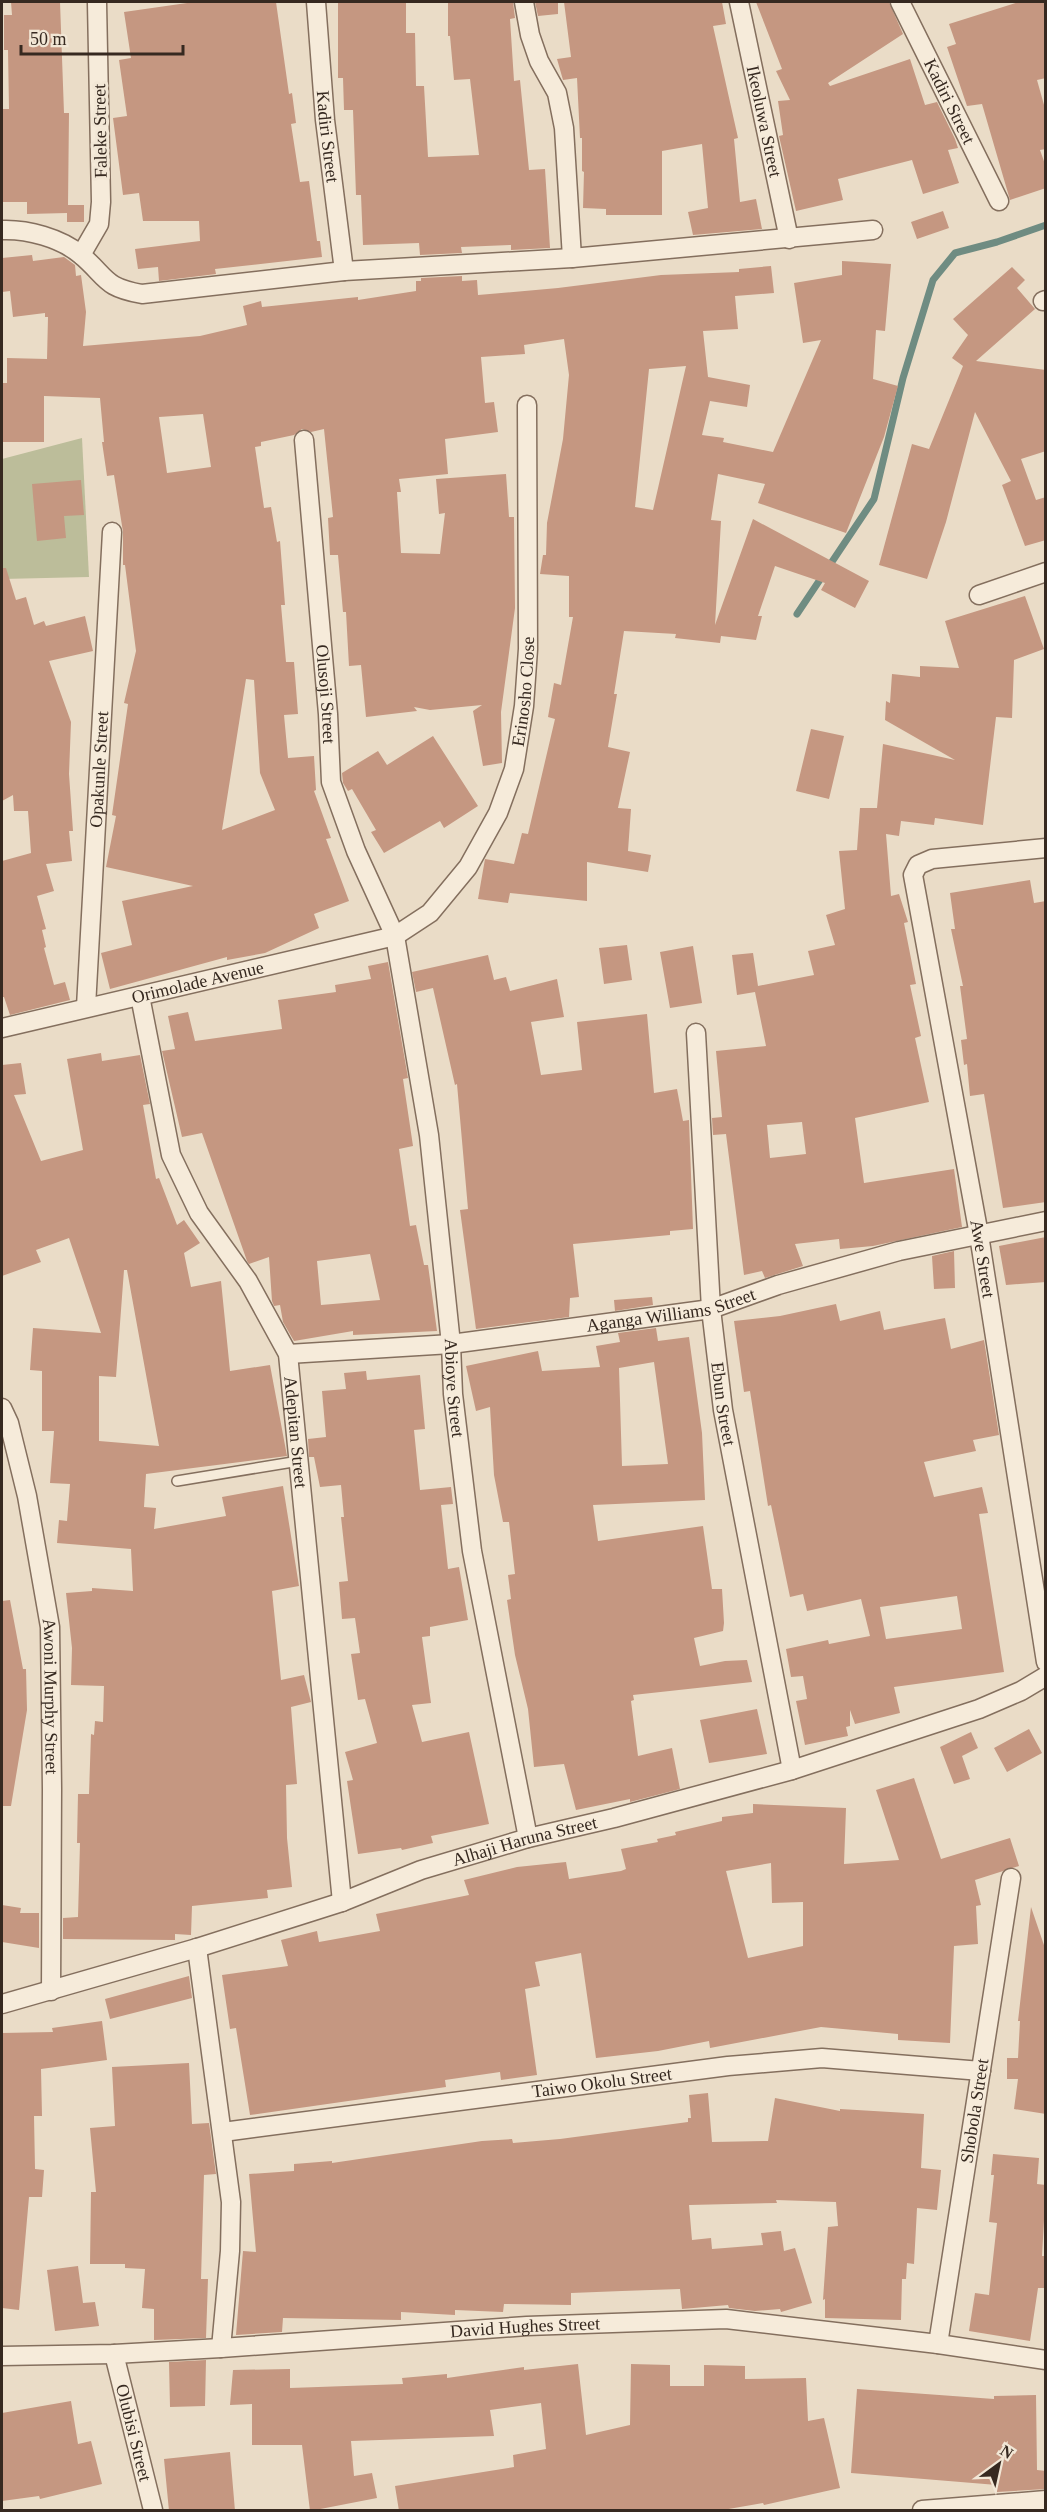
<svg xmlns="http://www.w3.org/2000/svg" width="1047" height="2512" viewBox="0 0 1047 2512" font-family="Georgia,serif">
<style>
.cemetery{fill:#bcbd9a}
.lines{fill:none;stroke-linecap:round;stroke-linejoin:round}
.stream{stroke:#6f8c82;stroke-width:7}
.building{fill:#c59781;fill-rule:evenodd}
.lane-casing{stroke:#846f5e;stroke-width:12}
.street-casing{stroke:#846f5e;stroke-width:21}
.lane{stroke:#f6ebda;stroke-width:9}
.street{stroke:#f6ebda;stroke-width:18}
.labels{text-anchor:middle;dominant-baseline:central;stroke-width:6;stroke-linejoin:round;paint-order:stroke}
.street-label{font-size:18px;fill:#362920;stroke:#f2e7d6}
</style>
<rect width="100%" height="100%" fill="#eadcc7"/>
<path class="cemetery" d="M82,438L89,577L2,579V459Z"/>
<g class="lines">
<path class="stream" d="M797,614L874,499L903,378L933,280L955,253L997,242L1046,225"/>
</g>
<path class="building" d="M11,2H60L64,113H69L68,205H84V222H67V213L27,214V202H2V109H9L8,50H4V15H12Z
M194,2H276L289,94L292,93L296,123L291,124L300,182L309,181L317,241H320L322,257L215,269L216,274L159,281L158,267L138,269L135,249L200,241L199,221H143L139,193L123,195L113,118L127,116L119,60L131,58L124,12Z
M338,2H406V33H415L416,86H424L428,157L479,155L470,79L454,80L450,36H448V2H513L515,18L510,19L514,81L520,80L529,170L545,169L550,248L511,250V245L461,247L462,253L420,255L419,243L363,245L361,195H356L353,110H344L343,78H338Z
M535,2H558V14L538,16Z
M564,2H722L726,24L713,26L738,138L734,139L740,202L756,199L762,229L693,235L688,212L708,208L702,144L662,151V215H606V209L583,208L584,172L582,171V138H580L577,78L563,80L557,59L571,57Z
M756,2H889L903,34L828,83L830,86L910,59L925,105L937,102L955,139L958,148L948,150L959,183L923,194L912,160L838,179L843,200L796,211L779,136L783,135L778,101L790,100L776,71L782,69Z
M1019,2H1046V78L1037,80L1046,112V149L1040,150L1046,167V188L1010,200L982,104L967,106L947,47L956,44L949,24Z
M943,211L949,228L917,239L911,222Z
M32,255L33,261L64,257L75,265L76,276L81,275L86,312L83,346L200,336L247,325L243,306L261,301L262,307L358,297V300L416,291V281H421V278L462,276V281L477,280L478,295L558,288L661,275L739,272V269L771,266L774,293L735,296L738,329L703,331L708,377L750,385L747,407L710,401L702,435L724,438L723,442L773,452L821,340L803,343L794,283L842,275V261L891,264L885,331L876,330L873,379L898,386L884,437L846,533L758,503L765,484L718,474L711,520L721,521L715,625L753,519L869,581L855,608L821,590L825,583L775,566L758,616H762L756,640L721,636L720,643L675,638L676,634L624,631L614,694H617L608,747L630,752L618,808L631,809L628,851L651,855L648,872L587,862V901L510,893L508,903L478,899L485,859L514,864L522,833L528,834L555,719L548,717L554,683L561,685L573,617H569V576L540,574L543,555H546L547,523L563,439L569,375L564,339L524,345L525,354L481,357L485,403L494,402L498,432L445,439L448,474L399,479L401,492H397L401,553L440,554L445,513L439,514L436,479L506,474L509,517H514L515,608L501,712L502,763L483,766L473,711L482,705L430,710L414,707L417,711L366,717L361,665L349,666L346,612H343L338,555H330L328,518L333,517L324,429L311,432L302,429L294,435L261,442V446L255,447L264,508L271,507L277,542L280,541L285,605H281L286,662H294L298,714L284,715L288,758L314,756L316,790L314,791L331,838L326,839L349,901L314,914L319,928L265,953L227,960V957L110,989L101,953L132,945L122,901L193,886L106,867L116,816L112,815L128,704L124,703L136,651L125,565H123V532L114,475L107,476L102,442H104L100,398L44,396V442H2V383H7V358L47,359L48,317H45V313L13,317L10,291L2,292V258ZM686,366L653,510L635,507L649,369ZM203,414L211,467L167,473L159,417ZM246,679L254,680L260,773L275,810L222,830Z
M1012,267L1025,280L1017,288L1035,309L976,361L1046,370V451L1021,459L1036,500L1046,497V540L1025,546L1002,485L1011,481L975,412L946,522L927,579L879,565L912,444L929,449L963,366L952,358L968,335L953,319Z
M81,480L84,515L64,516L66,538L37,541L32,484Z
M2,568H6L16,600L26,597L34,625L44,621L46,626L85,616L93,651L49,661L71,722L69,774L73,831H69L72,861L46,864L54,891L37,896L46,929L42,930L46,947L44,948L54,985L65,982L70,1000L10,1015L4,997H2V861L31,853L28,811H14L13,795L2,801Z
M1025,596L1044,649L1014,660L1012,718L996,717L983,825L935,818L934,825L901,821L899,836L886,834L891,896L899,894L908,922L904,923L916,984L910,985L921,1036L915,1038L929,1102L855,1118L864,1183L954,1169L962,1227L873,1246L840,1249L839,1239L795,1244L803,1266L765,1278L762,1271L744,1275L726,1134L713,1135L712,1118L722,1117L716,1051L766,1046L755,992L737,995L732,955L753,953L758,986L814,975L808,951L835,945L826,915L845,909L839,851L857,850L860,808H877L883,744L955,760L885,720L886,701L890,703L892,674L920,677V666L959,668L945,621ZM802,1122L806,1154L770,1158L767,1125Z
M811,729L844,736L829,799L796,791Z
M433,736L478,806L444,828L440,821L384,853L371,832L376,830L352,789L348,791L343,783L342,773L378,751L387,765Z
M1030,880L1034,903L1046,901V1202L1003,1208L984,1094L970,1096L967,1064L964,1065L961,1040L967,1039L960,986H963L951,929H955L950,893Z
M627,945L632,980L604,984L599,948Z
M693,946L702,1003L670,1008L660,952Z
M488,955L494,980L506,977L510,991L557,979L564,1017L531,1022L541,1075L582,1070L577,1022L647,1014L654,1093L677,1089L683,1121L689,1120L693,1229L670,1231V1235L573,1244L579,1297L570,1298L569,1317L476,1329L460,1210L468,1209L457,1084L455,1085L433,988L416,992L412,972Z
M388,962L408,1078L403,1079L413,1146L399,1149L410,1226L416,1225L424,1265H428L437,1331L353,1335V1331L294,1341L283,1322L280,1305L274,1306L272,1301L269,1257L249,1264L247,1261L202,1133L182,1137L162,1051L175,1049L168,1016L188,1012L195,1041L282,1029L278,1000L336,992L335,985L371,979L368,966ZM370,1254L380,1300L321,1305L317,1261Z
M101,1053L102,1061L140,1055L150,1104L143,1105L156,1179L159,1178L177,1225L184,1220L200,1243L184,1253L191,1287L221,1281L230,1371L270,1365L287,1456L146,1474L144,1507L156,1508L154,1529L226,1516L222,1497L283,1486L299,1586L272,1591L281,1680L304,1675L311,1702L291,1707L297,1784L286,1785L287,1838L292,1887L267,1890L268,1898L192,1906L191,1935L175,1934V1940L63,1939V1918L78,1917L80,1843H77L78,1794H89L91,1734L94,1735L95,1721L103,1722L104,1686L71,1685L72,1648L66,1593L92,1591V1588L133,1591L131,1549L57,1543L59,1520L67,1521L70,1484L50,1483L54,1431H42V1371L30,1370L33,1328L101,1333L69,1238L36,1250L41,1262L2,1276V1065L21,1063L26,1094L14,1095L41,1161L83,1150L67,1059ZM124,1270H127L159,1446L99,1441V1376L116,1377Z
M1046,1237V1282L1006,1285L999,1246Z
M954,1251L955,1288L934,1289L932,1256Z
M652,1297L653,1305L615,1311L614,1300Z
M836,1304L840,1321L880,1311L884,1330L945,1318L951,1349L984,1340L999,1435L973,1440L976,1451L924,1462L934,1497L982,1487L988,1513L979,1514L1004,1672L894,1687L900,1713L855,1724L850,1710V1726L846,1727L848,1736L805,1745L796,1701L807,1699L803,1676L791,1677L786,1649L828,1640L829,1644L870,1636L861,1599L807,1611L803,1594L790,1597L771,1505L768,1506L750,1391L744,1392L734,1321L780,1316ZM957,1596L962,1629L886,1639L880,1607Z
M656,1328L658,1341L689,1337L702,1433L705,1500L593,1505L598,1541L703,1526L712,1589H722L724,1623L723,1631L694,1638L700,1666L725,1661L747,1660L752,1682L633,1695L634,1700L631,1701L638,1756L672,1748L680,1789L630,1802V1799L576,1810L564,1764L534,1767L528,1709L515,1655L507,1600L511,1599L508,1575L515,1574L509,1522H503L494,1475L490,1407L476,1411L466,1366L538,1351L542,1371L600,1367L596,1346L620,1342L618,1333ZM654,1362L668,1464L622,1466L619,1368Z
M366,1371L367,1380L420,1375L425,1429L414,1430L420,1490L451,1487L453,1504L441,1505L448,1569L459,1567L468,1620L430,1627V1636L422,1637L431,1703L412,1705L422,1742L469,1732L489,1824L431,1836L433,1843L402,1850L401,1848L358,1854L347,1781L353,1780L345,1752L377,1743L365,1699L358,1700L351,1654L360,1653L355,1618L342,1619L339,1582L348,1581L341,1517H344L341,1485L320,1487L314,1457H309L308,1439L326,1437L322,1391L346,1389L344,1373Z
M10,1600L23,1669H26L27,1710L11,1806H2V1601Z
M757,1709L767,1754L709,1763L700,1720Z
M1029,1729L1042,1753L1007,1772L994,1748Z
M971,1732L978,1748L962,1756L970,1779L954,1784L940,1747Z
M914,1778L941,1859L1010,1838L1019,1866L975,1880L981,1905L976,1906L978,1944L954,1946L950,2043L898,2040V2034L821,2027L710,2048L709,2041L658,2051L596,2058L581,1953L535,1962L540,1986L525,1989L537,2075L501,2080L500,2072L445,2080L446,2087L250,2115L236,2028L230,2029L222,1975L288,1966L281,1940L317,1931L319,1942L380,1931L376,1914L469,1895L464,1880L517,1867L566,1862L569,1879L621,1871L626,1869L621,1849L658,1842L657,1839L676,1835L675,1832L722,1821V1817L753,1813V1804L846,1808L844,1864L899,1860L876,1790ZM771,1863L772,1903L803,1902V1946L748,1958L726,1871Z
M2,1905L21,1908L20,1913H39V1948L2,1942Z
M1031,1907L1046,1951V2114L1014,2109L1018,2079H1007V2058H1018L1020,2021H1018Z
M189,1976L192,1998L110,2019L105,1999Z
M102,2021L107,2060L41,2069L42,2116H34L35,2169L44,2170L42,2197H29L19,2310L2,2308V2033L53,2032L52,2028Z
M189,2063L192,2124L209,2123L216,2174L204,2175L201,2279H208L206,2338L154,2340V2309L142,2308L145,2269L125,2268V2264H90L91,2192H96L90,2128L115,2126L112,2067Z
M708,2093L712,2142L768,2141L775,2098L840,2111V2109L924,2114L921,2168L941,2170L937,2210L917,2208L914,2264L907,2263L906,2279H902L901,2320L825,2318V2299L823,2300L828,2227L838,2226L836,2202L776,2200L777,2203L689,2205L692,2240L711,2238L712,2249L763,2245L761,2233L781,2231L784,2251L795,2248L812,2303L781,2312L780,2309L755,2311L729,2308L728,2305L682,2309L680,2289L622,2291L571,2293V2305L504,2304L503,2312L455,2310V2315L401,2312V2320L283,2318L282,2332L236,2335L243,2251L256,2252L249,2174L294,2171V2164L332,2161V2163L482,2141L512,2139L513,2143L560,2139L688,2122V2118H691L689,2095Z
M993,2154L1039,2158L1037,2184L1046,2185L1042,2256H1046V2288H1038L1030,2341L969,2331L975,2293L989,2295L997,2223L989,2222L994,2175H991Z
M78,2266L83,2303L95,2302L99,2326L55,2331L47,2270Z
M206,2360L205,2406L170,2407L169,2362Z
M578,2364L586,2435L630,2425L631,2364L670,2365V2386H704V2365L745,2366V2379L806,2378L808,2421L824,2418L840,2488L764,2505L763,2503L717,2511H399L395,2486L514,2467L513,2455L546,2449L541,2403L490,2410L494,2436L351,2441L354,2476L372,2473L377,2498L310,2511L302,2445H252V2404L230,2405L233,2370L290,2369V2388L403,2384L402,2378L447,2374V2378L524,2367V2370Z
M857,2389L994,2399V2396L1036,2395L1037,2470L1046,2471V2489L997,2492V2485L851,2473Z
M71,2401L78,2444L91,2441L102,2484L40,2499L39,2496L2,2501V2413Z
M230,2452L235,2511H169L164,2459Z"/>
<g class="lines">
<g class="lane-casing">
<path id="lane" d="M177,1481L299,1461"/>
</g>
<g class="street-casing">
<g id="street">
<path id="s1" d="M316,2L325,120L344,271"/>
<path d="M524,2L530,35L539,61L557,93L564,128L572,258"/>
<path id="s2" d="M739,2L789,239"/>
<path id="s3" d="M900,2L999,201"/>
<path d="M2,230C27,229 61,238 81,255C108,278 103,287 142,294L344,271L572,258L873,230"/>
<path d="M81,255L99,224L101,202L97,3"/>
<path d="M1043,301L1046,300"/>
<path id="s4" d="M304,440L328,714L331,782L356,851L395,936L429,1135L451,1344L453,1394L472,1551L528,1838"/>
<path d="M979,595L1046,572"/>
<path id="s5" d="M1046,848L932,859L918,865L913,875L979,1235L1046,1662"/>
<path id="s6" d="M140,996L171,1155L199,1213L248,1281L288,1354L342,1902"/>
<path id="s7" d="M86,1007L112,532"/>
<path id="s8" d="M2,1028L395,936L430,913L468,867L498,813L514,769L524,706L528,649L527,405"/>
<path id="s9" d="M696,1033L711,1309L723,1410L792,1770"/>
<path id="s10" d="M288,1354L451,1344L711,1309L778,1285L899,1251L1046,1221"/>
<path id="s11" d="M2,1408L9,1423L27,1496L50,1627L52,1789L51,1991"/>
<path d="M197,1948L231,2202L230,2251L221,2348"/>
<path id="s12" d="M2,2004L197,1948L342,1902L421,1870L528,1838L614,1818L792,1770L979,1709L1021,1691L1046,1676"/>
<path id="s13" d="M223,2132L728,2066L822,2058L981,2071"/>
<path id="s14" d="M938,2344L1011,1878"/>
<path id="s15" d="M114,2354L153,2510"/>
<path id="s16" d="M2,2356L114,2354L221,2348L527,2326L726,2319L938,2344L1046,2360"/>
<path d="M922,2510L1046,2500"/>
</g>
</g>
<use href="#lane" class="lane"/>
<use href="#street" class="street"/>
</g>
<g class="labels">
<g class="street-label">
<text stroke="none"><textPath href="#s3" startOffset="111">Kadiri Street</textPath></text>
<text stroke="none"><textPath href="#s2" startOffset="122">Ikeoluwa Street</textPath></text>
<text transform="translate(100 131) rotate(-91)">Faleke Street</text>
<text stroke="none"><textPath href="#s1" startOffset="135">Kadiri Street</textPath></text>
<text stroke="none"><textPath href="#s8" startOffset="692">Erinosho Close</textPath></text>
<text stroke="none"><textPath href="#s4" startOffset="255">Olusoji Street</textPath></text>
<text stroke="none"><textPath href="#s7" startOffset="238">Opakunle Street</textPath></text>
<text stroke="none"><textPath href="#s8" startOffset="201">Orimolade Avenue</textPath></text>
<text stroke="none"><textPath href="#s5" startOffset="531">Awe Street</textPath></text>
<text stroke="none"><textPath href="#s10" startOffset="386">Aganga Williams Street</textPath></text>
<text stroke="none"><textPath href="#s4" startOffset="966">Abioye Street</textPath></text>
<text stroke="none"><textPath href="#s9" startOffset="372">Ebun Street</textPath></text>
<text stroke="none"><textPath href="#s6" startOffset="472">Adepitan Street</textPath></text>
<text stroke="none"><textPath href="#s11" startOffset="294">Awoni Murphy Street</textPath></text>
<text stroke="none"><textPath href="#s12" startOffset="548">Alhaji Haruna Street</textPath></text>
<text stroke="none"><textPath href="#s13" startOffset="382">Taiwo Okolu Street</textPath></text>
<text stroke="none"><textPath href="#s14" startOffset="236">Shobola Street</textPath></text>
<text stroke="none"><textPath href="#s16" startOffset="524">David Hughes Street</textPath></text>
<text stroke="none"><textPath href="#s15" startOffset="81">Olubisi Street</textPath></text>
</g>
</g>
<rect width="1047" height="2512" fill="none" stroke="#362920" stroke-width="6"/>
<g transform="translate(999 2464) rotate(33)" stroke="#f2e7d6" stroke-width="4.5" paint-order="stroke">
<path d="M0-4.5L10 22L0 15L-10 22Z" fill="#362920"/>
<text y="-9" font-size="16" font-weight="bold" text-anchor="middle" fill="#362920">N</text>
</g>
<path d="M21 45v9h162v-9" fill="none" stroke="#362920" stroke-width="3"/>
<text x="30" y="45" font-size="18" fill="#362920" stroke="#f2e7d6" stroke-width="4.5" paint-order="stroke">50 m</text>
</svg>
